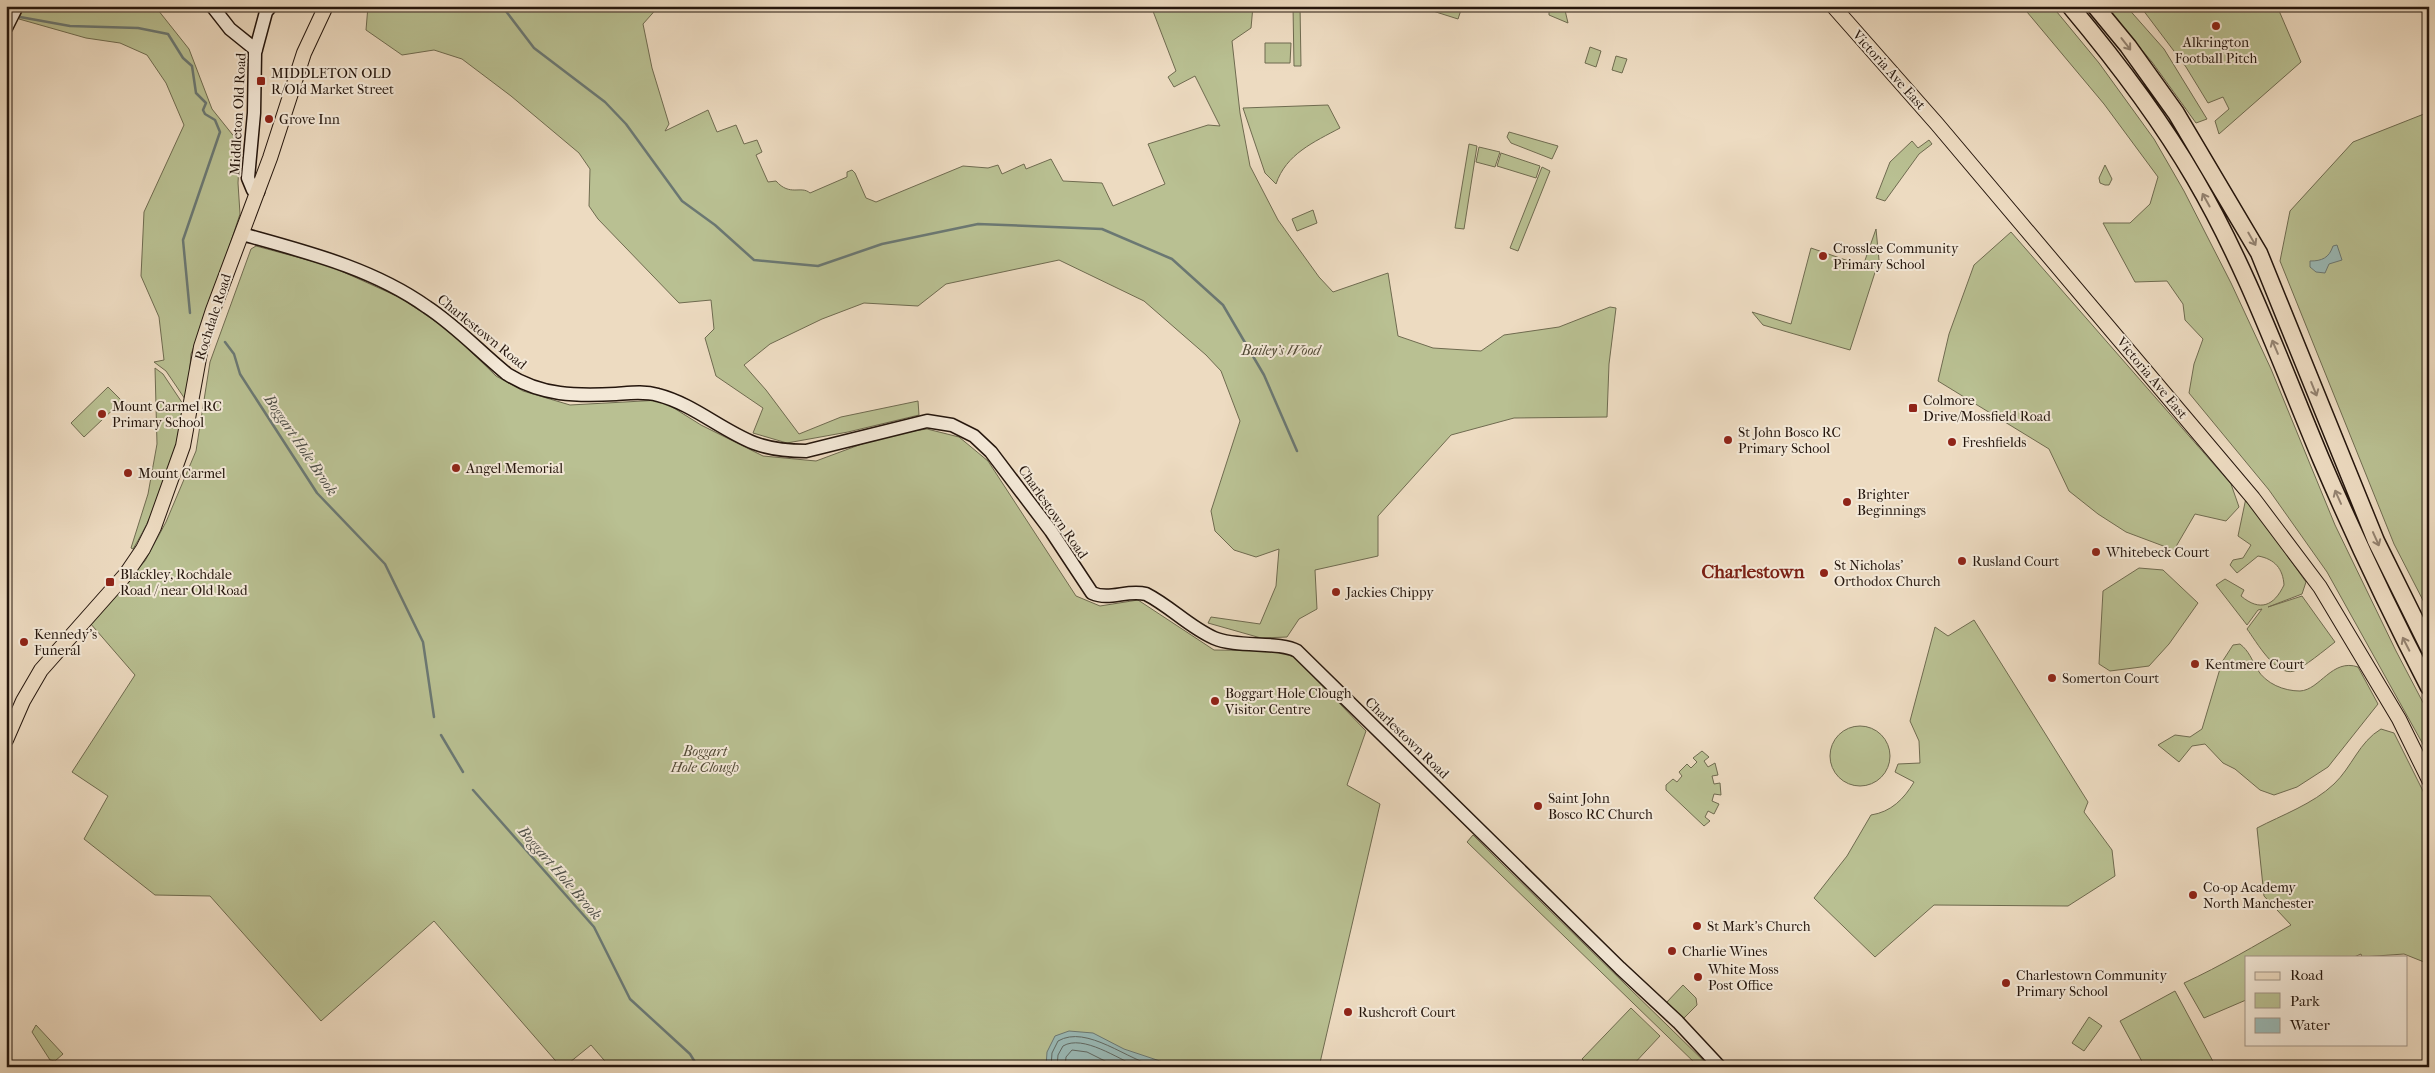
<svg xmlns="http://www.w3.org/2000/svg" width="2435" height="1073" viewBox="0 0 2435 1073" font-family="'IM FELL French Canon',serif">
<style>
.green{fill:#b9c092;stroke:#6f6b50}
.water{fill:#9abab7;stroke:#6b7873}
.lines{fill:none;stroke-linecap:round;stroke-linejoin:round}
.shore{stroke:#606862;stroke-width:1}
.stream{stroke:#6b7873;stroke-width:2.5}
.secondary-casing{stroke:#25160d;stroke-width:15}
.primary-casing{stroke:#25160d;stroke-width:16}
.highway-casing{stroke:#25160d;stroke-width:19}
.secondary{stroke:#f3e8d7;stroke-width:12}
.primary{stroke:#eddbc1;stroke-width:14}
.highway{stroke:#eddbc1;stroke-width:16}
.oneway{stroke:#938270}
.poi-dot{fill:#8f2418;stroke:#f3e8d7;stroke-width:2}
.labels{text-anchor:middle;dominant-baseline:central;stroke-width:4;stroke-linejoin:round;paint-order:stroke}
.poi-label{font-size:14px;fill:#25160d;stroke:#f3e8d7;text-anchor:start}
.street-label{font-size:14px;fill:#25160d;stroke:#f3e8d7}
.park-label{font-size:14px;font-style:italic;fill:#514935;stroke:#f3e8d7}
.water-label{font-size:15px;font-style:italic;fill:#4e4f48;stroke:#f3e8d7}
.district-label{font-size:19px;font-weight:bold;fill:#7a1f14;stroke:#f3e8d7}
</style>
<rect width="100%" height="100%" fill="#eddbc1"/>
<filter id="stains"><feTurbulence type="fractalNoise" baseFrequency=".004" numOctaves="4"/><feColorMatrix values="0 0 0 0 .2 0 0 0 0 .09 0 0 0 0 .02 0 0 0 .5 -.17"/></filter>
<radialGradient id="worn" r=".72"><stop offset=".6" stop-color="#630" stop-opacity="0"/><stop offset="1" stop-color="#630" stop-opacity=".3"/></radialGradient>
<path class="green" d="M24,6L88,9L125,7L158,10L189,49L212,109L240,144L238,183L240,214L210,305L191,354L187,402L166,371L154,362L164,360L159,317L141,276L144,212L184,125L166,83L147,55L120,43L86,38L19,19Z
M368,6H659L643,24L652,68L669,124L665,131L708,110L717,132L736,125L744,144L757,140L762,152L756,155L768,182L776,181C790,197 801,185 810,193L847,177V172L852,170L855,173L866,198L876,202L963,166L988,168L998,165L1002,174L1024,164L1026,169L1051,159L1063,181L1102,183L1113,206L1165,184L1148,144L1208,125L1220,126L1195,76L1174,87L1168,77L1176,71L1151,6H1253L1251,28L1232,41L1240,113L1250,166L1278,220L1319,277L1333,292L1388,273L1398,336L1433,348L1481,351L1504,335L1559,327L1610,307L1616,308L1609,364L1607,417L1514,418L1451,435L1378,516V556L1315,570L1317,609L1299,619L1287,637L1261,638L1208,623L1211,617L1260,624L1276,586L1279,549L1256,557L1234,550L1215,531L1211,511L1240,421L1221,371L1206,355L1144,301L1059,260L946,284L918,306L864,303L822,319L770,344L744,365L766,390L799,434L841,417L918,401L919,415L848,432L787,443L753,433L763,408L716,376L705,338L714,329L711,300L679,303L598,219L589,206L590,169L579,153L511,96L462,59L434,50L402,55L366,30Z
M1293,6H1300L1301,66H1294Z
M1417,6H1452L1461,10L1458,19Z
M1549,6H1564L1568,23L1549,15Z
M2022,6H2052L2099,63L2154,139L2184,191L2231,283L2271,369L2335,525L2396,651L2429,714V755L2327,572L2269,490L2189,393L2194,364L2203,339L2185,320L2183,304L2167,281L2135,282L2103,223H2130L2150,204L2158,177L2104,104Z
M2105,6H2126L2164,49L2207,119L2196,123L2152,62Z
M2140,6H2277L2301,62L2219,134L2215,121L2229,109L2223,97L2208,103L2186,67Z
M1265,43H1291L1290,63H1265Z
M1590,47L1601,51L1596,67L1585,63Z
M1616,56L1627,59L1622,73L1612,70Z
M1328,105L1340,128C1314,142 1286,154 1276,184L1265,173L1243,108Z
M2429,112V612L2394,544L2280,261L2290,211L2353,142Z
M1509,132L1558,146L1552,159L1511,143L1507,137Z
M1929,140L1932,144L1919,154L1885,201L1876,198L1890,162L1912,141L1918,148Z
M1469,144L1477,146L1464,229L1455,228Z
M1479,147L1500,152L1495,167L1476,162Z
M1501,153L1540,166L1536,178L1497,166Z
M2105,165L2112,179L2109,185H2105L2100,183L2099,178Z
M1542,167L1550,171L1518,251L1510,248Z
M1313,210L1317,223L1297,231L1292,219Z
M1876,229L1879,260L1850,350L1763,325L1752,312L1791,324L1811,248L1863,266Z
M2011,232L2231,484L2239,507L2226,521L2195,514L2174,550L2126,532L2098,514L2069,491L2049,449L1938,381L1949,334L1974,265Z
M256,246L330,266L401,298L451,332L496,376L523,391L570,405L661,400L701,425L763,456L816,461L886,435L927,429L959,437L988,461L1076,596L1100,606L1138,600L1214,650L1289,651L1366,731L1347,785L1380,804L1319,1067H610L591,1045L564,1067H561L434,921L321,1021L210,896L155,895L84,839L108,796L72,772L135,675L90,623L145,561L166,522L196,451L210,362L251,249Z
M155,368L163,374L185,407C176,456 159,506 133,549L131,548L148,494L157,444Z
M108,387L122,401L84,437L71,423Z
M2246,498L2306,582L2302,594L2268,607L2302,596L2335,642C2326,649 2303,668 2294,671C2276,677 2256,641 2247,629L2262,609L2258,610L2247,625L2216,585L2225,579L2244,590L2241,596C2260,612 2274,606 2284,585C2283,569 2275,559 2258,556L2237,573L2230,565L2233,560L2243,558L2251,545L2238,536Z
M2139,568L2163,570L2198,603L2169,644L2149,666L2110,671L2099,664L2103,591Z
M1974,620L2088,802L2084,812L2112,850L2115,876L2068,906L1934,905L1875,957L1814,898L1847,856L1871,815C1891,812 1904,799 1914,782L1895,772L1898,764L1920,763L1919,741L1910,721L1935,627L1948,636Z
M2240,644C2249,651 2252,660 2257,669C2266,684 2284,691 2300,691C2320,690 2332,658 2358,667L2378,704L2328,767L2297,787L2274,795L2260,790L2235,769L2223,763L2205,744L2192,746L2179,762L2158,745L2175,735L2190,737L2202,729L2222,662L2233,645Z
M1830 756a30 30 0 1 1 60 0a30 30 0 1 1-60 0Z
M2381,729L2394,733L2429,803V964L2404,954L2362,957L2361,954L2354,957H2246V1000L2204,1018L2184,983C2221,966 2256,945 2291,925L2264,896L2257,828C2282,815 2313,804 2334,784C2352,767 2359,742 2381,729Z
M1702,751L1709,757L1704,761L1708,767L1715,763L1718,775L1712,776L1714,784L1720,783L1721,795L1714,794L1712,801L1719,804L1714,814L1708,811L1705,817L1710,821L1704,826L1666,790V785L1673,779L1677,782L1682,776L1679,772L1687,764L1691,768L1697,762L1693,758Z
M1473,835L1500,862L1710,1067H1699L1467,842Z
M1683,985L1696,998L1697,1005L1683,1019L1666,1003Z
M2175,991L2216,1067H2145L2120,1021Z
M1631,1008L1660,1036L1631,1067H1590L1582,1059Z
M2089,1017L2102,1026L2084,1051L2072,1043Z
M36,1025L63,1054L55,1061L50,1060L32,1032Z"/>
<path class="water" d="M2337,245L2342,260L2329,264L2325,273L2316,272L2310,267V261C2322,261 2329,258 2333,246Z
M1069,1031L1093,1033L1124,1049L1178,1067H1046L1047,1052L1055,1036Z"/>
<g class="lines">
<path class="shore" d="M1051,1067L1052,1053L1058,1041C1087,1024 1128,1061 1158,1067
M1057,1067L1058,1055L1063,1046C1083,1034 1118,1059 1138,1067
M1065,1067L1066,1057L1072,1050L1087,1052L1117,1067"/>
<path class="stream" d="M502,6L534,48L605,102L626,124L682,201L715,225L754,260L818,266L882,244L978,224L1102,229L1172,259L1223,305L1264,375L1297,451
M20,17L70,26L138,28L168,34L183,58L192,66L196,93L206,103L203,110L205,114L215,120L220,132L183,240L190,313
M225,342L234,354L240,374L317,493L385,564L423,642L434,717
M441,735L463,772
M473,790L594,927L630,999L690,1054L698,1067"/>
<g class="secondary-casing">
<path id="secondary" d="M212,6L230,29L256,50
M6,28L17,6
M258,192L253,190L248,178L254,113L255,53L266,12L271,6
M242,234C306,252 372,268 427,307C456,326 480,352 507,374C542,396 576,396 616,394C630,393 644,391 658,395C693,404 721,430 754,443C770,449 788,451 806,451L927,421L952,425L974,436L991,452L1051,531L1092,593C1110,601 1127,589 1146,594C1170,606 1189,627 1214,638C1236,648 1280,641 1297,651L1620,968L1678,1022L1720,1067"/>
</g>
<g class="primary-casing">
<path id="primary" d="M1833,6L1937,124L2253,498L2320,587L2399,719L2429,780
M6,740L23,701L41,670L126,574L143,549L154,527L183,446L201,347L213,310L270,158L304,53L326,6"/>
</g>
<g class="highway-casing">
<path id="highway" d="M2070,6C2116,61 2159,117 2195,179C2247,268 2281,364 2321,459C2354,536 2390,612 2429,687
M2095,6L2128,46L2176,113L2259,253L2376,541L2429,648"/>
</g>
<use href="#secondary" class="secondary"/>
<use href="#primary" class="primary"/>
<use href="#highway" class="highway"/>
</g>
<defs><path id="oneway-shaft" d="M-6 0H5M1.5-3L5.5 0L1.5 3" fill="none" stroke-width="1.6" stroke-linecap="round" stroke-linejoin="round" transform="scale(1.25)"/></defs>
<g class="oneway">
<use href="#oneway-shaft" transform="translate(2126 44) rotate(52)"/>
<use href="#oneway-shaft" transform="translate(2206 200) rotate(-119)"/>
<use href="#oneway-shaft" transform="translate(2252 239) rotate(60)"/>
<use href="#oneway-shaft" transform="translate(2275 347) rotate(-113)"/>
<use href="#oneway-shaft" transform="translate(2314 389) rotate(68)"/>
<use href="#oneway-shaft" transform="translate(2338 497) rotate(-114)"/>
<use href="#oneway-shaft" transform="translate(2376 539) rotate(66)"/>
<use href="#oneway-shaft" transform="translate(2406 644) rotate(-117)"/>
</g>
<g class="poi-dot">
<circle cx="2216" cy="26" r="5"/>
<rect x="256" y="76" width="10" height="10" rx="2.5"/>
<circle cx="269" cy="119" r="5"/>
<circle cx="1823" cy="256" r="5"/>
<rect x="1908" y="403" width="10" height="10" rx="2.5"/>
<circle cx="102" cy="414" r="5"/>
<circle cx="1728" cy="440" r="5"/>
<circle cx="1952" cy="442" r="5"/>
<circle cx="456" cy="468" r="5"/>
<circle cx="128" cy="473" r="5"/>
<circle cx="1847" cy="502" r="5"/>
<circle cx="2096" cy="552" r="5"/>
<circle cx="1962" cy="561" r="5"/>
<circle cx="1824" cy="573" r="5"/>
<rect x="105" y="577" width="10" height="10" rx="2.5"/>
<circle cx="1336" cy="592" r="5"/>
<circle cx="24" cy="642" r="5"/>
<circle cx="2195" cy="664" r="5"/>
<circle cx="2052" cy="678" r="5"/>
<circle cx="1215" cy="701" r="5"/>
<circle cx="1538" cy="806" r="5"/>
<circle cx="2193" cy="895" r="5"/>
<circle cx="1697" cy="926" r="5"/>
<circle cx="1672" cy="951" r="5"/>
<circle cx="1698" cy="977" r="5"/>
<circle cx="2006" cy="983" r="5"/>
<circle cx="1348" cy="1012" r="5"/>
</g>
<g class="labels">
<g class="poi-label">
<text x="2216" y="42" text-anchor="middle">Alkrington<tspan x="2216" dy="16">Football Pitch</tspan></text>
<text x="271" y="73">MIDDLETON OLD<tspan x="271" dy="16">R/Old Market Street</tspan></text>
<text x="279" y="119">Grove Inn</text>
<text x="1833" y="248">Crosslee Community<tspan x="1833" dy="16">Primary School</tspan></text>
<text x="1923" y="400">Colmore<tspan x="1923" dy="16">Drive/Mossfield Road</tspan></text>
<text x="112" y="406">Mount Carmel RC<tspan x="112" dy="16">Primary School</tspan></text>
<text x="1738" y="432">St John Bosco RC<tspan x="1738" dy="16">Primary School</tspan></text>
<text x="1962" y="442">Freshfields</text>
<text x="466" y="468">Angel Memorial</text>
<text x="138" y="473">Mount Carmel</text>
<text x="1857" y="494">Brighter<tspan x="1857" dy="16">Beginnings</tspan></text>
<text x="2106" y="552">Whitebeck Court</text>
<text x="1972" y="561">Rusland Court</text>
<text x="1834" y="565">St Nicholas'<tspan x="1834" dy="16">Orthodox Church</tspan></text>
<text x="120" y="574">Blackley, Rochdale<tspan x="120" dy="16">Road / near Old Road</tspan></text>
<text x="1346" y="592">Jackies Chippy</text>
<text x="34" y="634">Kennedy's<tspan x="34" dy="16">Funeral</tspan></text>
<text x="2205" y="664">Kentmere Court</text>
<text x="2062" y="678">Somerton Court</text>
<text x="1225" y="693">Boggart Hole Clough<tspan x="1225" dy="16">Visitor Centre</tspan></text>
<text x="1548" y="798">Saint John<tspan x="1548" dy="16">Bosco RC Church</tspan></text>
<text x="2203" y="887">Co-op Academy<tspan x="2203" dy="16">North Manchester</tspan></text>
<text x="1707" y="926">St Mark's Church</text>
<text x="1682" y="951">Charlie Wines</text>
<text x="1708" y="969">White Moss<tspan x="1708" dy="16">Post Office</tspan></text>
<text x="2016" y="975">Charlestown Community<tspan x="2016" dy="16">Primary School</tspan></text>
<text x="1358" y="1012">Rushcroft Court</text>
</g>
<g class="street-label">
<text transform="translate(1889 70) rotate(48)">Victoria Ave East</text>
<text transform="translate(238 114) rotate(-87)">Middleton Old Road</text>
<text transform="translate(213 317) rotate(-72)">Rochdale Road</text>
<text transform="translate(482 332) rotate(39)">Charlestown Road</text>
<text transform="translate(2152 378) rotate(50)">Victoria Ave East</text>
<text transform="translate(1053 512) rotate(55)">Charlestown Road</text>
<text transform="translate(1407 738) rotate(44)">Charlestown Road</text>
</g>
<g class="park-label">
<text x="1281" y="350">Bailey's Wood</text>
<text x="705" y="751">Boggart<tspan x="705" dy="16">Hole Clough</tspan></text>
</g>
<g class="water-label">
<text transform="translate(301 445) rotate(56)">Boggart Hole Brook</text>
<text transform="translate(560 873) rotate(49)">Boggart Hole Brook</text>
</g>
<g class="district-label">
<text x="1753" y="572">Charlestown</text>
</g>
</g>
<rect width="2435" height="1073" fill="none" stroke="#eddbc1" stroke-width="25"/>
<rect x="8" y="8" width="2420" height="1058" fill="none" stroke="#25160d" stroke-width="2.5"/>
<rect x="12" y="12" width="2410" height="1048" fill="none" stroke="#25160d"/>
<rect x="2245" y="956" width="162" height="90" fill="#f3e8d7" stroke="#a19486"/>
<rect x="2255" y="972" width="25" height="8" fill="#eddbc1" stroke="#a19486"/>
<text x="2290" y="980" font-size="15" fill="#25160d">Road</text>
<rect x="2255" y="993" width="25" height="15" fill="#b9c092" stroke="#a19486"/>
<text x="2290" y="1006" font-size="15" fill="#25160d">Park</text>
<rect x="2255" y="1018" width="25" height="15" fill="#9abab7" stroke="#a19486"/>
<text x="2290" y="1030" font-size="15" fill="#25160d">Water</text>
<rect width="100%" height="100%" filter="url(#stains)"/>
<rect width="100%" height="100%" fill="url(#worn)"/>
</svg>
